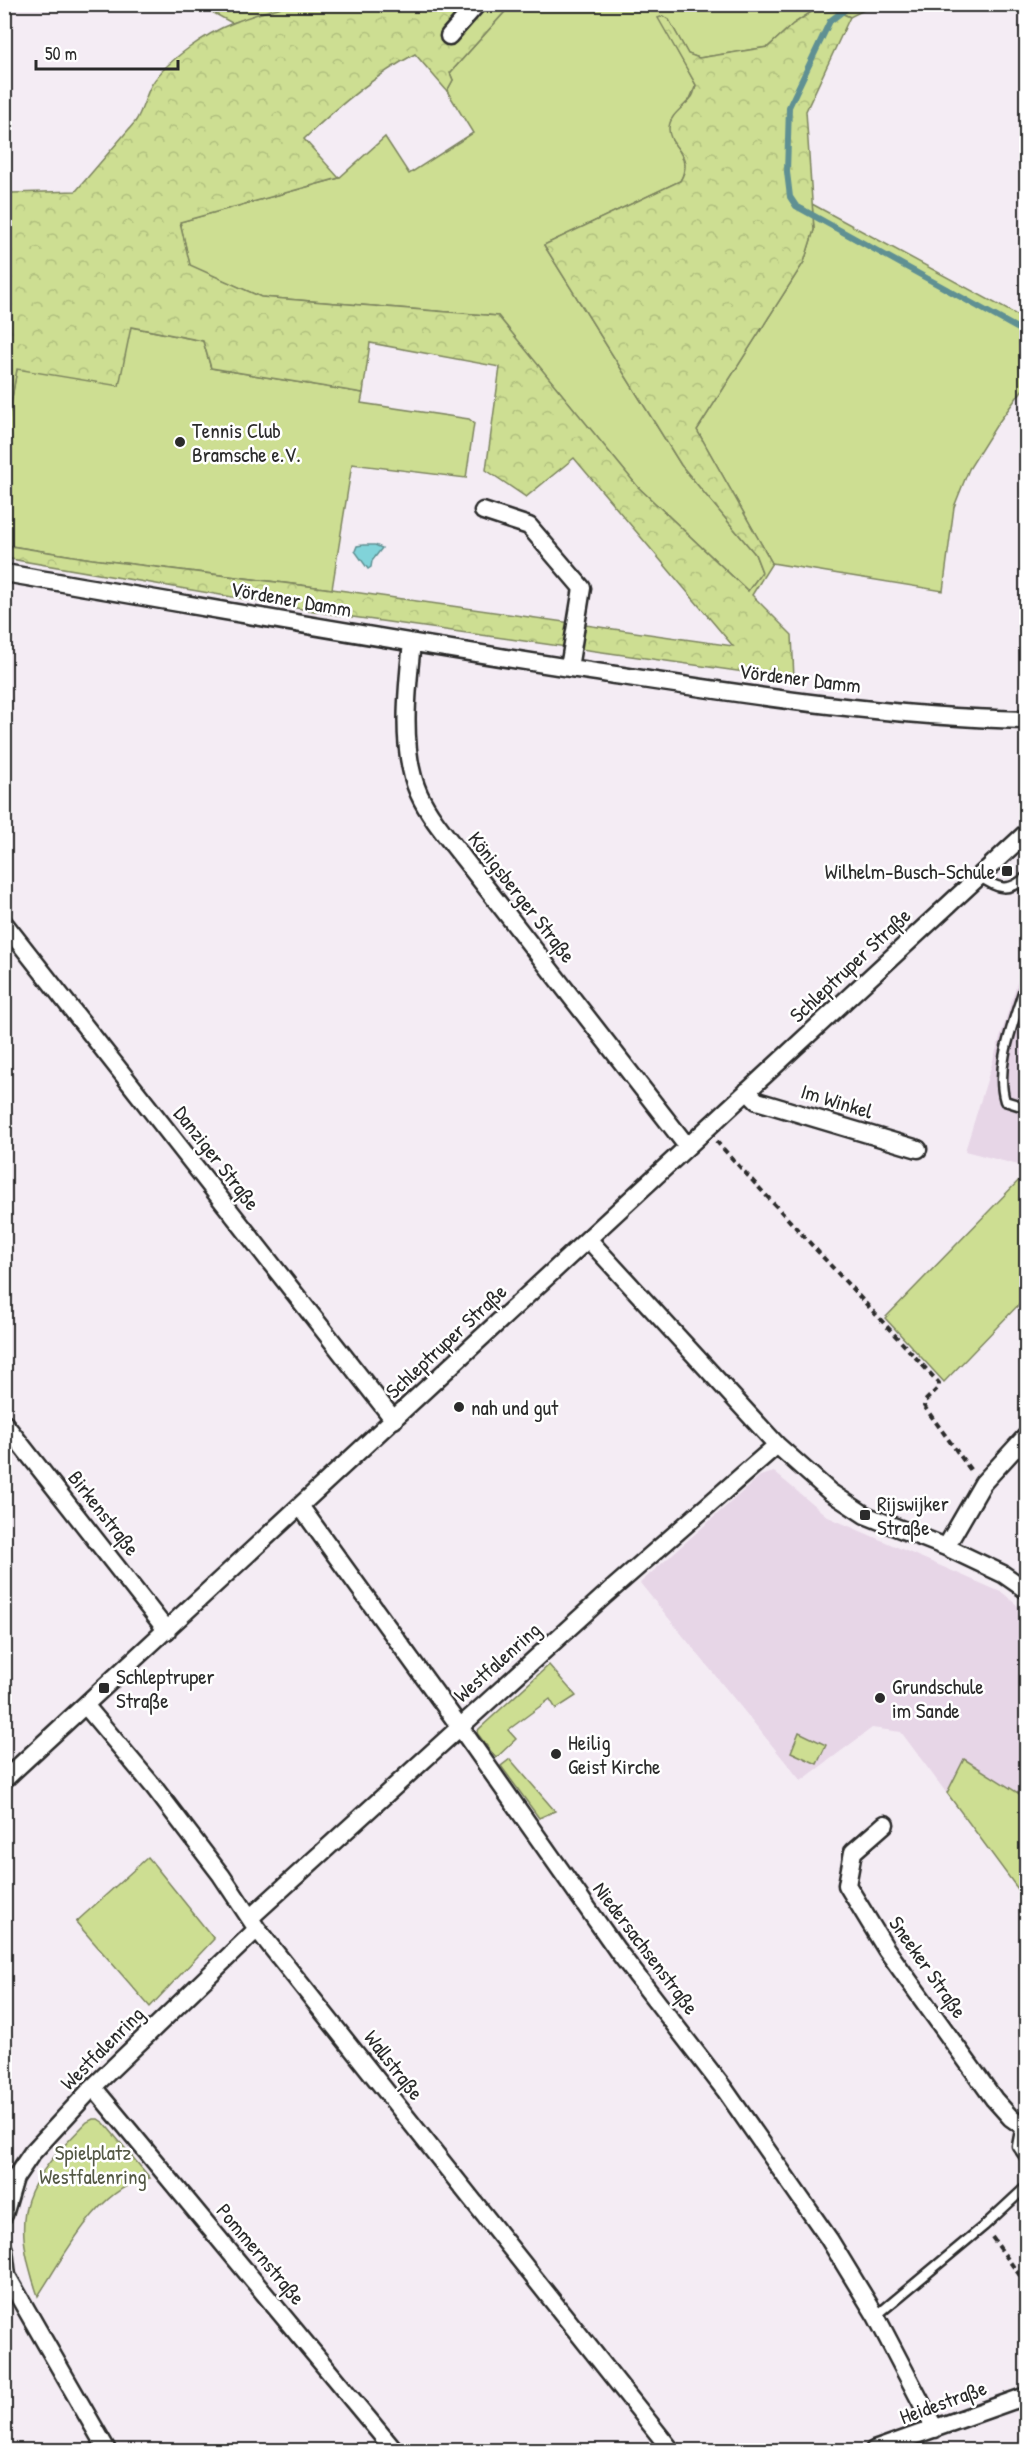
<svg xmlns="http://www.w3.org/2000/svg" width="1031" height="2455" viewBox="0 0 1031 2455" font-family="'Patrick Hand',sans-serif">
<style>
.built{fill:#e7d6e7}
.green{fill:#cdde92;stroke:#7c845e;stroke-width:1.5}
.forest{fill:url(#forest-crowns);stroke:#7c845e;stroke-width:1.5}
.water{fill:#81d3d9;stroke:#5f9093;stroke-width:1.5}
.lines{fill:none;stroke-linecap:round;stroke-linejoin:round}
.stream{stroke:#5f9093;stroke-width:6}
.lane-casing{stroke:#2b2b2b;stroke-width:13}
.street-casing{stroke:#2b2b2b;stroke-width:21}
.path{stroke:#2b2b2b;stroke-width:4;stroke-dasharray:6 4.5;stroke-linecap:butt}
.lane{stroke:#fff;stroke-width:8}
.street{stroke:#fff;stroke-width:16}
.poi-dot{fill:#2b2b2b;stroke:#fff;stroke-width:2}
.labels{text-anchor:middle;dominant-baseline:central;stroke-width:5;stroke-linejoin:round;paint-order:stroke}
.poi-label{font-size:21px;fill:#2b2b2b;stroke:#fff;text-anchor:start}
.street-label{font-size:21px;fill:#2b2b2b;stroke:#fff}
.park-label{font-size:21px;fill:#545845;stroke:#fff}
</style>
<defs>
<pattern id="forest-crowns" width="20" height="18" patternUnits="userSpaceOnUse" patternTransform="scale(1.5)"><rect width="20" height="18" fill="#cdde92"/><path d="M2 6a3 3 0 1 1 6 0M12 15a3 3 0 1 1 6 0" fill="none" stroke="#b0bf7e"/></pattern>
</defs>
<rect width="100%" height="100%" fill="#f4ecf4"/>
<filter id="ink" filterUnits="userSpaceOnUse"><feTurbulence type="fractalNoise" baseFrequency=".0167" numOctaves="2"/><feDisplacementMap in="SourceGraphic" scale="12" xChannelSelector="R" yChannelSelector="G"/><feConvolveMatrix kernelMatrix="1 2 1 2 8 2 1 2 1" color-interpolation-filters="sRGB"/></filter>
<g filter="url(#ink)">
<path class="built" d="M1026,954V1167L965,1151Z
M774,1472L828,1517L1003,1593L1026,1613V1900L901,1732L872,1728L801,1781L640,1583L760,1476Z"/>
<path class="green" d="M199,5H290L232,23Z
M511,5H822L793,24L768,47L699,58L688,54L669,20L659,18L696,85L672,140C682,153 689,166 680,181L544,245L681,465L755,554L762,572L748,591L638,487L498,316L261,297L190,266L180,222L339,178L385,137L409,174L473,133L447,91L453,80L450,73Z
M823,5H874L850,17Z
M812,204L1026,320V385L996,426L969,469L954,507L943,591L772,563L697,430L804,262L814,230Z
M131,327L203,341L211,368L363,393L361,403L469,419L474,423L466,478L352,464L332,589L92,559L5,545L4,420H8L17,369Z
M1026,1173V1297L944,1382L885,1318Z
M549,1665L576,1696L556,1709L550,1699L508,1730L516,1739L496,1758L477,1733L479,1729Z
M799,1732L826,1745L817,1764L791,1752Z
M510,1759L555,1811L539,1818L501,1766Z
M964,1759L1026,1798V1900L947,1793Z
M148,1857L214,1939L150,2007L76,1922Z
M93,2119H98L104,2123L150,2178C98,2186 65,2255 38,2296C8,2209 25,2184 87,2122Z"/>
<path class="forest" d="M290,5H456L474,20L488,5H511L450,73L453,80L447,91L415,54C374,76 338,106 304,139L339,178L180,222L190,265L261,297L498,316L638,487L748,591L762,572L755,554L681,465L544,245L680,181C696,154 669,149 669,129C669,115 683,108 691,98C694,95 695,90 696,85L658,18L663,16L669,20L688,54L699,58L768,47L793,24L822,5L850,17L806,111L814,230L804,262L697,430L772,563L752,595L792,635L794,679L331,614L5,558L4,545L92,559L332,589L733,646L574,458L526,497L486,470L500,367L370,343L363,393L211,368L203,341L131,327L119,386L17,369L8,421L5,420V185L12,193L76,191L135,122C143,110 145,96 152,84C167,60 207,33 233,23C251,15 271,10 290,5Z"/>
<path class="water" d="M363,545H375L382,548L372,561L371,567L368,569L355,551L357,546Z"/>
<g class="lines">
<path class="stream" d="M855,4L847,8L830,21L789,107L787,172L790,197L796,206L1026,333"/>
<g class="lane-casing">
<path id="lane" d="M979,876C997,889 1009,893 1026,877
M1021,882L1026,891
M1024,1107L1005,1101C994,1065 1016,1018 1026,982
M1021,2125L1017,2146L1026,2159
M876,2316L984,2226L1026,2187"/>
</g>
<g class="street-casing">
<path id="street" d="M449,36L477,4
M483,511L529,526L582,588L569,668
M4,573C206,607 407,644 609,674C747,695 887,717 1026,720
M412,643C407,688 400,752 419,794C430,818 448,838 464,859L687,1146
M4,923L394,1420
M747,1091L757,1101L918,1149
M588,1239L777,1445L830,1492L865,1515L946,1547L1003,1574L1026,1590
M4,1423L167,1631
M300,1506L460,1727L617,1950L725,2090L829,2239L876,2316L935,2429
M946,1547L983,1483L1026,1436
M85,1705L153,1786L221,1875L257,1929L671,2450
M4,1780L1026,833
M885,1824L853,1852L847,1885L886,1949L994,2099L1011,2118L1021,2125L1026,2123
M251,1917L603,1597L777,1445
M93,2087L394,2450
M4,2215L15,2178L32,2153L93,2087L257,1929
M4,2250L7,2276L107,2450
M874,2450L1026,2396"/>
</g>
<path class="path" d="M716,1141L939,1383V1387L925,1401L924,1406L972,1472
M992,2237L1026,2284"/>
<use href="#lane" class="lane"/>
<use href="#street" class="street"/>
</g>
</g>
<g class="poi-dot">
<circle cx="180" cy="442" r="6"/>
<rect x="1001" y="865" width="12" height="12" rx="3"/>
<circle cx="459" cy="1407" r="6"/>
<rect x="859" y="1509" width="12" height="12" rx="3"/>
<rect x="98" y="1682" width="12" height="12" rx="3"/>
<circle cx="880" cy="1698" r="6"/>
<circle cx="556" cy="1754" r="6"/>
</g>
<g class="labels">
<g class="poi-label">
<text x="192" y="430">Tennis Club<tspan x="192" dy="24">Bramsche e.V.</tspan></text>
<text x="995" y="871" text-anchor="end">Wilhelm-Busch-Schule</text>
<text x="471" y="1407">nah und gut</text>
<text x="877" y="1503">Rijswijker<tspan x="877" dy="24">Straße</tspan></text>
<text x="116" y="1676">Schleptruper<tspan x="116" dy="24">Straße</tspan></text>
<text x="892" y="1686">Grundschule<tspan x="892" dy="24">im Sande</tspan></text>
<text x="568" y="1742">Heilig<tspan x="568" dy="24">Geist Kirche</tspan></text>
</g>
<g class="street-label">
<text transform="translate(291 599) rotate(10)">Vördener Damm</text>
<text transform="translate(800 678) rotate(7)">Vördener Damm</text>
<text transform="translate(522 897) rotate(52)">Königsberger Straße</text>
<text transform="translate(850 965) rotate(-43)">Schleptruper Straße</text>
<text transform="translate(837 1101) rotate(17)">Im Winkel</text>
<text transform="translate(217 1158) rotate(52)">Danziger Straße</text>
<text transform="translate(446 1341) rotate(-43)">Schleptruper Straße</text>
<text transform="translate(104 1513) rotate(52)">Birkenstraße</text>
<text transform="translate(497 1662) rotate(-42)">Westfalenring</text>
<text transform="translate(646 1948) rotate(53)">Niedersachsenstraße</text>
<text transform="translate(928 1967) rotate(55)">Sneeker Straße</text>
<text transform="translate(102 2048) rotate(-45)">Westfalenring</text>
<text transform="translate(394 2065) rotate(52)">Wallstraße</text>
<text transform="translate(261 2254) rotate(50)">Pommernstraße</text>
<text transform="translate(943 2402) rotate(-20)">Heidestraße</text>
</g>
<g class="park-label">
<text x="93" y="2152">Spielplatz<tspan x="93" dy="24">Westfalenring</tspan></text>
</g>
</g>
<rect width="1031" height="2455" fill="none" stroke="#fff" stroke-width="24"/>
<rect x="12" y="12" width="1007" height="2431" fill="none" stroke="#2b2b2b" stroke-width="2" filter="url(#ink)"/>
<path d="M36 60v9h142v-9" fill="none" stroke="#2b2b2b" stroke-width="3"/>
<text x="45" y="60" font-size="18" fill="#2b2b2b" stroke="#ffffff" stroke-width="4.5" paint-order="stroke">50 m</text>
</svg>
